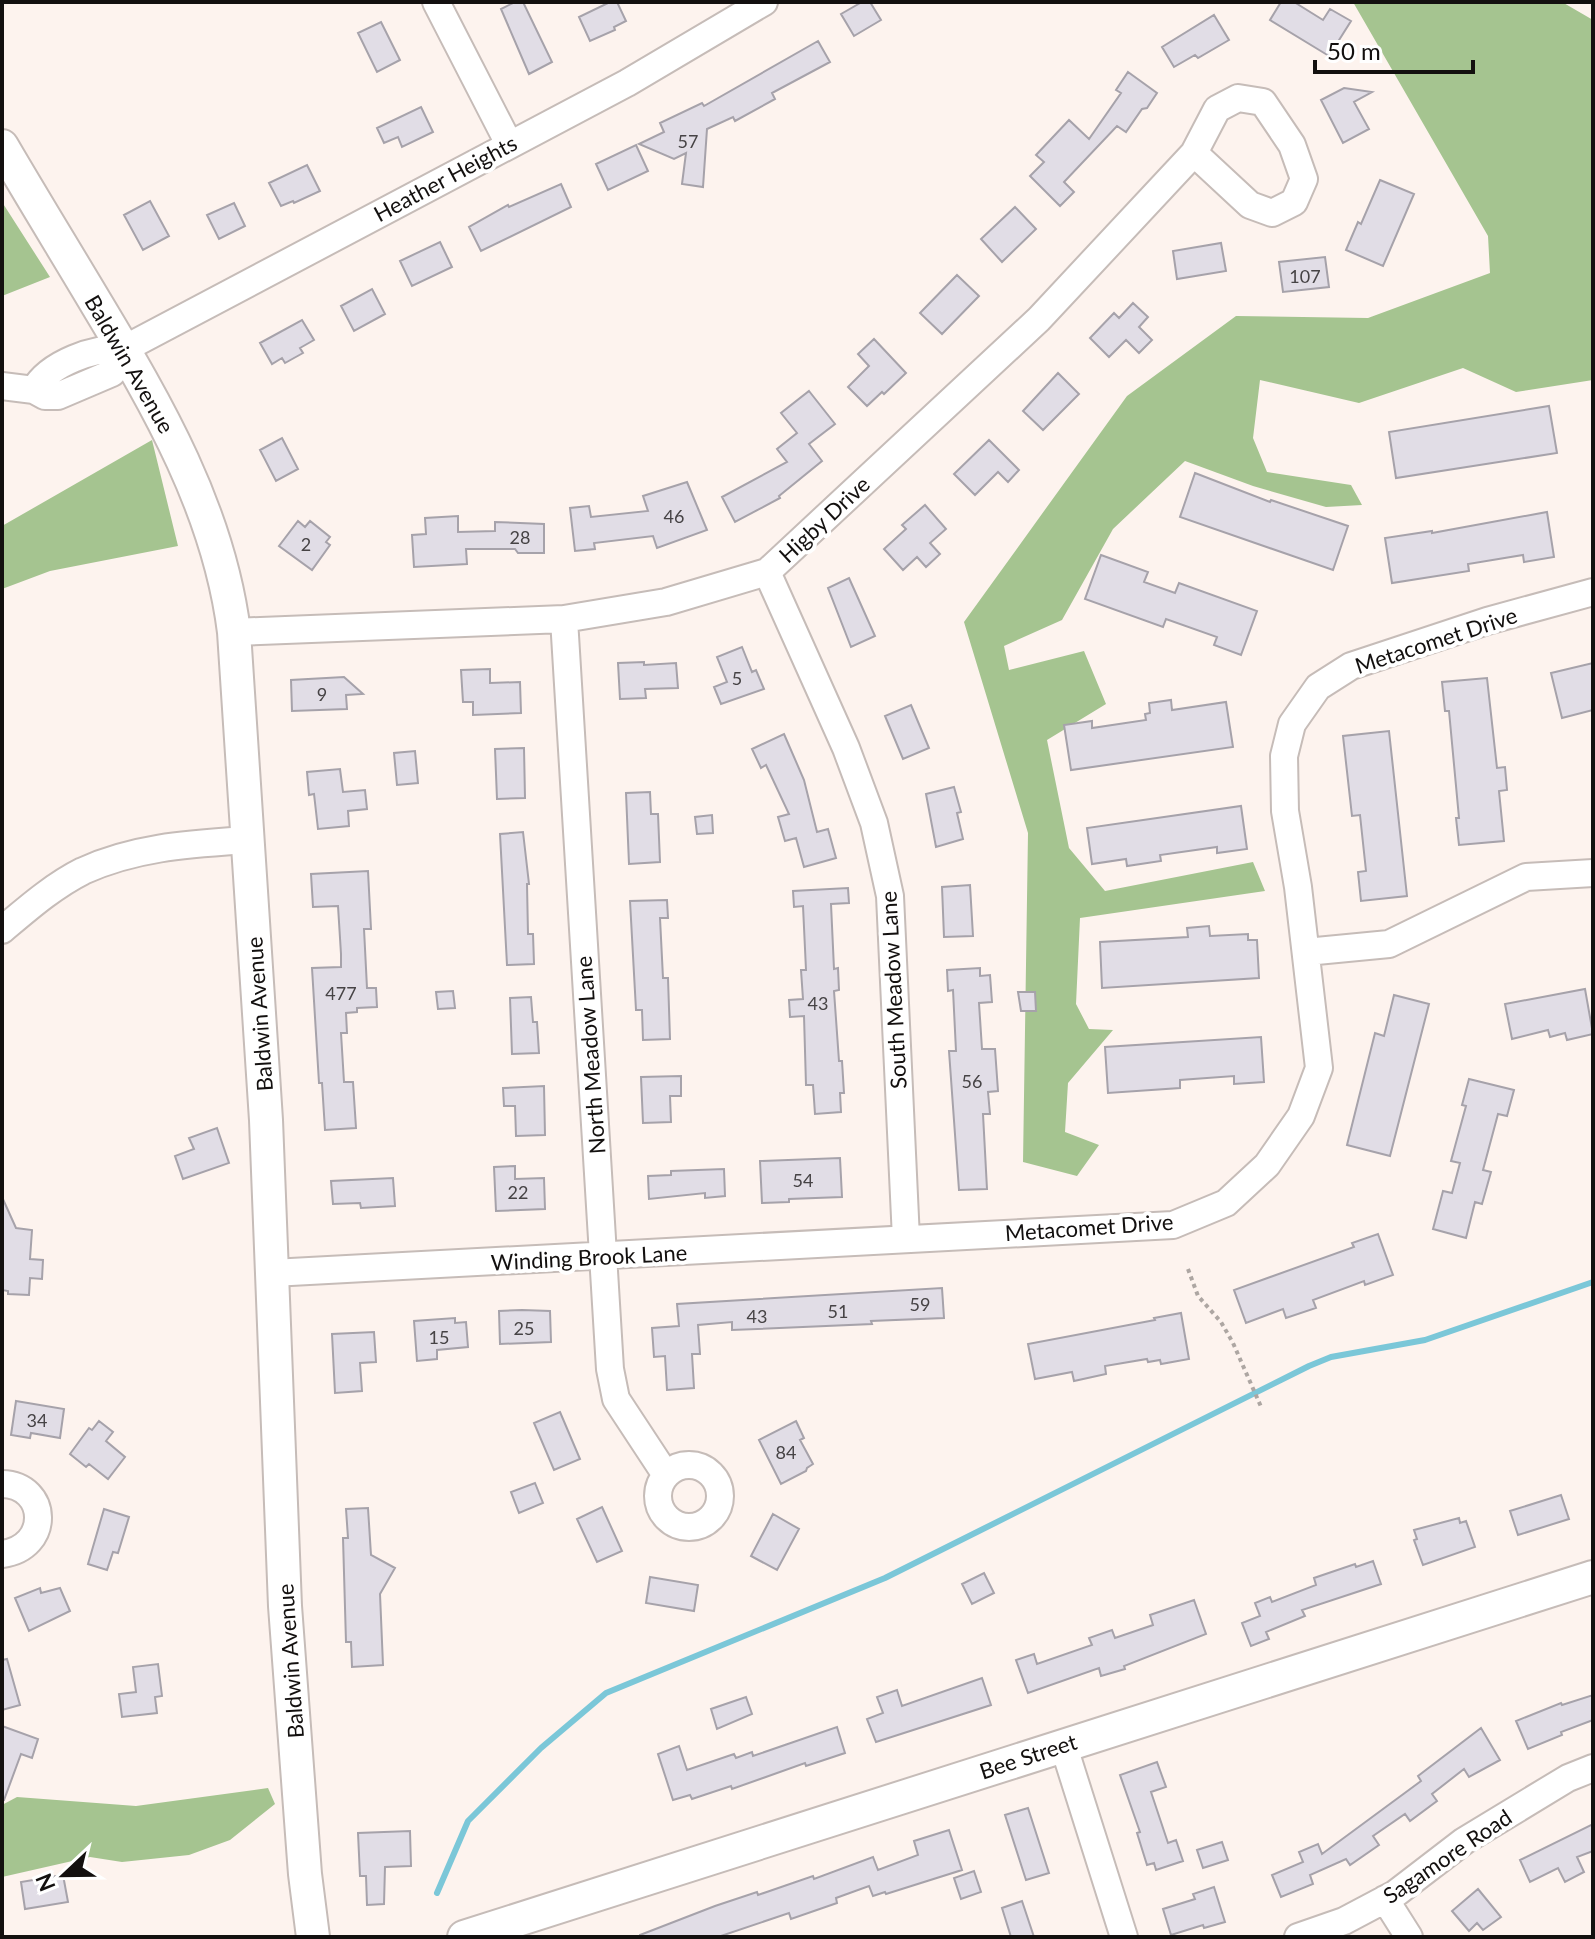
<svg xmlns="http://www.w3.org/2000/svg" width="1595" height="1939" viewBox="0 0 1595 1939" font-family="Lato,sans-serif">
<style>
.forest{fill:#a5c490}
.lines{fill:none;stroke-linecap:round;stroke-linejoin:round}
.stream{stroke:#7bc7d8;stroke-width:6}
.building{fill:#e1dde6;stroke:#a6a2aa;stroke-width:2}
.minor-casing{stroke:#c6bcb8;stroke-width:30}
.tertiary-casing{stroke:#c6bcb8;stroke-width:36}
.path{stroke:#ada6a2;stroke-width:4;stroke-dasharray:4 4;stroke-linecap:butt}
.minor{stroke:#fff;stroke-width:26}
.tertiary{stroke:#fff;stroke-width:32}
.labels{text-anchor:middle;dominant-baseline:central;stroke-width:8;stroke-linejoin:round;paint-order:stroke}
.number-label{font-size:18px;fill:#464345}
.street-label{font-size:22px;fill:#13100f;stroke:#fff}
</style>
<rect width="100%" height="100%" fill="#fdf3ee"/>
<path class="forest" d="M1353,2H1562L1593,20V380L1516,392L1463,368L1359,403L1260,380L1253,438L1267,472L1351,485L1362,505L1326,507L1253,486L1185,461L1113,529L1062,620L1004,646L1009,670L1084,651L1106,704L1047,740L1069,848L1105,891L1253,862L1265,891L1080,918L1076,1004L1089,1029L1113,1030L1068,1083L1065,1132L1099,1145L1077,1176L1023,1162L1028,833L964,622L1127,396L1236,316L1368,318L1490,273L1488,236Z
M2,202L50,277L2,296Z
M152,440L178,546L50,571L2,589V526Z
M268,1788L275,1804L230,1840L189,1855L122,1862L90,1857L2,1877V1805L17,1797L136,1806Z"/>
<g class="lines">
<path class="stream" d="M437,1893L468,1821L541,1748L606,1693L885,1578L1309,1366L1331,1357L1425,1340L1593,1282"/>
</g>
<path class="building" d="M515,2H523L552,62L529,74L501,9Z
M610,2H617L626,21L614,27L615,30L590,41L579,17Z
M862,2H870L881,20L854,36L841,14Z
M1281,2H1294L1323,20L1330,9L1351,21L1329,56L1270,20Z
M1214,15L1229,40L1198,58L1195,55L1174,67L1162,47Z
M381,22L400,60L377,72L358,33Z
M818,41L830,62L772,93L775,99L735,121L733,117L707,129L703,187L682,184L686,153L674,159L639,144L664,132L660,123L702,103L704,106Z
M1128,72L1157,93L1147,108L1142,109L1126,132L1117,126L1064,182L1074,192L1060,206L1030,176L1044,162L1036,155L1069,120L1089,139L1121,93L1116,90Z
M1344,88L1372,92L1354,102L1369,129L1343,143L1321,100Z
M421,107L433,132L402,147L398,137L384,143L377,128Z
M636,145L648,171L608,190L596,164Z
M307,165L320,191L294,203L293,201L281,206L269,183Z
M1380,180L1414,194L1383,266L1346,250L1358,222L1361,224Z
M561,184L571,207L481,251L469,227L508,205L509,207Z
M150,201L169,236L143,250L124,215Z
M234,203L245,226L219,239L207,215Z
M1015,207L1036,229L1002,262L981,239Z
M440,242L452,267L412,286L400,261Z
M1221,243L1226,271L1177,279L1173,251Z
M1325,257L1329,287L1283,292L1279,262Z
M957,275L979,296L942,334L920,313Z
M372,289L385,314L354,331L341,306Z
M1133,303L1148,317L1139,327L1152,340L1139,353L1126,340L1109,357L1090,338L1114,313L1119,318Z
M302,320L314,340L300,348L303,353L285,363L282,358L272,364L260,343Z
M874,339L906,373L884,394L882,392L867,406L848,387L869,366L858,354Z
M1058,373L1079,394L1043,430L1023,411Z
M809,391L835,424L809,444L822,461L779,496L780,498L735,522L722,497L787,462L777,449L797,433L781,413Z
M1549,406L1557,453L1396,478L1389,432Z
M282,438L298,469L276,481L260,450Z
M989,440L1019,470L1008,482L998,472L975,495L954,474Z
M1195,473L1270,502L1271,500L1348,526L1333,570L1180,517Z
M687,482L707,530L657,548L653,536L594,543L595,549L575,551L570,508L589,506L591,517L648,511L643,496Z
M925,505L946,529L930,543L940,554L926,567L917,557L903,570L884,549L906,529L902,525Z
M1547,512L1554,557L1524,562L1523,555L1468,564L1469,571L1392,583L1385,538L1432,531V533Z
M458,516V532L495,531V522L544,524V553H518L515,549H466L467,564L414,567L412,535L426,534L425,518Z
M298,521L305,527L310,521L330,537L326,542L330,545L312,570L279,546Z
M1101,555L1148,572L1144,582L1175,593L1179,583L1257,611L1241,655L1214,645L1217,637L1166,619L1163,627L1085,599Z
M849,578L875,636L851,647L828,588Z
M742,647L752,672L756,670L764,689L721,704L714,687L727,682L717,657Z
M644,662V665L676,663L678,688L645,689L646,698L620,699L618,663Z
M1593,663V710L1562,718L1551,673Z
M490,669V683L520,682L521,713L473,715V702H463L461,670Z
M344,677L363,694L346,695L347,709L292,711L291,680Z
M1487,678L1497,768L1505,767L1507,790L1499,791L1504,841L1459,845L1456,818H1459L1449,711H1445L1442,682Z
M1171,700L1172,710L1226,702L1233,747L1071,770L1064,725L1092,721V728L1146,720L1145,714L1150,713L1149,703Z
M911,705L929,748L903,759L885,716Z
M1389,731L1407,896L1361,901L1358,872L1366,871L1360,815L1352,816L1343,736Z
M784,734L804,780L817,832L828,829L836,858L804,867L796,838L785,841L778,817L789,814L766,765L761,768L752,749Z
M524,748L525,798L497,799L495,749Z
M415,751L418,783L397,785L394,753Z
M340,769L343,792L365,790L367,809L348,811L349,826L318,829L314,794L309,795L307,772Z
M954,787L961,812L957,813L963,839L936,847L926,794Z
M650,792L651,814H658L660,862L629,864L626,793Z
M1241,806L1247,849L1217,853V847L1160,855L1161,861L1127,866L1126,859L1092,864L1087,828Z
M712,815L713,833L697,834L695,817Z
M523,832L529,884H527L528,934H533L534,964L507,965L500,834Z
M368,871L371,929H364L367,988H376L377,1007L357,1008V1012L346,1013L347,1033H341L344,1082H353L356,1128L325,1130L322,1083H319L312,968L341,967V954L338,906L313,907L311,874Z
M970,885L973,936L944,937L942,887Z
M848,888L849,903L831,904L834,969L838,968L839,990L834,991L839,1061H842L844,1093H840L841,1112L815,1114L813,1085H806L804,1016L790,1017L789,1000L803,999L801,970H806L803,906L794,907L793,891Z
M667,900L668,918H660L663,978H668L670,1039L643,1040L642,1010H636L630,901Z
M1209,926L1210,936L1248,934V940H1257L1259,978L1102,988L1100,942L1188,937L1187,928Z
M980,968V976L990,975L992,1002L979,1003L982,1049H995L998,1091L988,1092L990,1114H983L987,1189L959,1190L949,1051H956L953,990L948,991L947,970Z
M1585,989L1593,1034L1567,1040L1565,1033L1550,1037L1548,1030L1512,1039L1505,1004Z
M453,991L455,1008L438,1009L436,992Z
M1018,992H1035L1036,1011H1021Z
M1394,995L1429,1004L1390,1156L1347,1145L1375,1033L1384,1036Z
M531,997L533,1022H537L539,1053L512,1054L510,998Z
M1261,1037L1264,1082L1234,1084V1076L1180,1080V1088L1108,1093L1105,1047Z
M681,1076V1096H670L671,1122L643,1123L641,1077Z
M1469,1079L1514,1090L1507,1116L1498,1114L1483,1170L1491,1172L1482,1204L1475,1202L1466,1238L1433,1229L1443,1191L1452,1193L1460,1163L1451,1161L1466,1106L1462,1105Z
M544,1086L545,1135L516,1136L515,1106H504L503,1088Z
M217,1128L229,1163L183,1179L175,1156L194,1149L189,1138Z
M840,1158L842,1197L789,1199V1202L762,1203L760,1161Z
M515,1166V1179L544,1178L545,1209L496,1211L494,1167Z
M724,1169L725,1196L705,1198V1193L649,1199L648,1176L671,1175V1171Z
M393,1178L395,1206L361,1208L360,1203L333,1204L331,1181Z
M2,1197L16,1228L32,1230L30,1259L43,1260L42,1279L30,1278L29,1295L8,1294V1291L2,1290Z
M1378,1234L1393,1275L1365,1285L1364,1281L1313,1300L1316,1308L1286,1318L1283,1309L1246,1323L1234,1290L1354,1247L1352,1243Z
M942,1288L944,1318L871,1321L872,1324L732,1330V1322L698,1325L700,1354H692L694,1388L667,1390L665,1356L654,1357L652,1328L679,1326L677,1304Z
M522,1310L550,1311L551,1342L500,1344L499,1311Z
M1181,1313L1189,1359L1161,1364L1160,1360L1148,1362L1147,1359L1105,1366L1106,1374L1074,1381L1072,1372L1035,1379L1028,1344L1155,1320L1154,1318Z
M455,1318V1323L466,1322L468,1347L437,1350V1359L417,1361L414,1321Z
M374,1332L376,1362L360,1363L362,1391L335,1393L332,1334Z
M16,1401L64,1409L60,1438L31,1433L30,1438L11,1435Z
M560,1412L580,1459L554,1470L534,1423Z
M99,1421L113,1432L106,1441L125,1457L108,1479L89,1464L86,1467L70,1454L89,1428L92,1430Z
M796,1421L804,1438L800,1440L813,1464L807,1468L806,1471L781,1484L759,1440Z
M535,1483L543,1503L519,1513L511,1492Z
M1561,1495L1569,1519L1518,1535L1510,1511Z
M602,1507L622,1551L597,1562L577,1519Z
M368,1508L371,1555L395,1568L380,1594L383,1665L352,1667L351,1642H346L343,1538H348L346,1509Z
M104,1509L129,1517L118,1553L113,1552L107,1570L88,1564Z
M773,1514L799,1529L777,1570L751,1556Z
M1459,1518L1460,1523L1466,1521L1475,1547L1423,1565L1414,1540L1417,1539L1414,1530Z
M1373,1561L1381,1584L1302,1610L1305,1616L1266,1632L1269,1639L1251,1646L1242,1623L1260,1616L1255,1603L1270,1597L1272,1602L1316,1585L1314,1578L1355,1564L1356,1567Z
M984,1573L994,1593L972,1604L962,1584Z
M650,1577L698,1585L694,1611L646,1603Z
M40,1588L41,1593L60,1588L70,1611L29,1631L15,1598Z
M1194,1600L1206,1634L1124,1666L1125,1669L1101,1676L1099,1668L1028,1693L1016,1660L1034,1654L1037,1664L1092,1645L1089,1638L1112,1630L1115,1638L1153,1625L1150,1615Z
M7,1659L20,1705L2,1710V1660Z
M158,1664L162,1696L155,1697L157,1713L122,1717L119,1694L136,1692L133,1667Z
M982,1678L991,1705L876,1742L867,1719L883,1713L877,1697L897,1690L902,1706Z
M1593,1695V1720L1561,1732L1562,1735L1528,1749L1516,1721L1561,1703L1562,1705Z
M746,1697L752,1714L717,1729L711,1709Z
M2,1726L38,1739L32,1758L21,1754L4,1800H2Z
M837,1727L845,1753L806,1766L805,1763L732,1789L731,1786L692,1799L690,1795L673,1800L658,1754L679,1746L687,1770L734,1754L736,1758L752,1752L753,1756Z
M1481,1728L1500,1760L1469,1777L1464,1769L1432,1794L1437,1801L1410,1821L1405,1814L1373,1836L1379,1845L1350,1865L1346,1859L1310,1875L1313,1884L1281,1897L1272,1875L1303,1862L1299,1852L1318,1844L1322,1854L1421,1781L1418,1776Z
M1157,1762L1166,1787L1151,1792L1168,1843L1176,1840L1183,1861L1156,1870L1154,1863L1147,1865L1137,1833L1140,1832L1120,1775Z
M1028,1808L1049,1873L1026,1880L1005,1815Z
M1593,1824V1851L1577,1857L1584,1872L1565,1882L1558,1868L1530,1882L1520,1860Z
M949,1830L962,1870L886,1894L885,1892L873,1896L869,1886L836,1898L837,1903L791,1919L789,1913L718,1937H640V1935L715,1906L757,1892L758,1895L813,1876L814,1879L873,1857L878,1870L918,1855L914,1841Z
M410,1831L411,1866L385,1867L384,1904L367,1905L366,1876H360L358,1833Z
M1222,1842L1228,1860L1203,1868L1197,1850Z
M974,1871L981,1892L961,1899L954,1878Z
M63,1875L68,1902L25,1909L21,1882Z
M1214,1887L1225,1922L1204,1928L1203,1925L1171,1935L1163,1909L1195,1899L1193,1894Z
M1478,1889L1501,1917L1483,1930L1477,1923L1469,1931L1452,1911Z
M1022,1901L1034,1937H1011L1002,1908Z"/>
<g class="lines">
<g class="minor-casing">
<path id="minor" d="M436,2L509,144
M124,349L627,83L764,2
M2,386L34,390L45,396H58L112,373L119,364L124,349
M34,390C49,363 95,347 124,349
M767,572L846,748L874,823L890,896L906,1239
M564,619L610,1369L616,1399L666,1475
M234,632L564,619L666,602L767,572L1039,319L1194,153L1250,205L1272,213L1294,202L1304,179L1292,145L1263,102L1238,98L1217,109L1194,153
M2,930C27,909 53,886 83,871C135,847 190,844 246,840
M1306,952L1389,944L1526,877L1593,873
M272,1273L1173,1225L1226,1203L1267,1165L1301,1116L1319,1068L1298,887L1285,811L1284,756L1292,724L1318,687L1351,666L1487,621L1593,592
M658 1496a31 31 0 1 1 62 0a31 31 0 1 1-62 0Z
M2,1484C49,1485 51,1548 2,1554
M1063,1744L1124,1937
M1385,1899L1409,1937
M1298,1937L1344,1921L1395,1894L1464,1841L1568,1778L1593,1768"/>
</g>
<g class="tertiary-casing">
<path id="tertiary" d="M2,146C33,199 65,251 96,303C158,406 219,511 234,632L266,1120L285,1606L305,1874L313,1937
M464,1937L1593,1577"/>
</g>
<path class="path" d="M1188,1269L1198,1296L1221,1322L1233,1343L1262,1409"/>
<use href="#minor" class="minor"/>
<use href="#tertiary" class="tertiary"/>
</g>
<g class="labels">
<g class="number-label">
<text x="688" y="141">57</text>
<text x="1305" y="276">107</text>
<text x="674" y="516">46</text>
<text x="520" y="537">28</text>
<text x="306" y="544">2</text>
<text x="737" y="678">5</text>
<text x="322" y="694">9</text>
<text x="341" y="993">477</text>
<text x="818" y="1003">43</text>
<text x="972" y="1081">56</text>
<text x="803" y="1180">54</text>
<text x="518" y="1192">22</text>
<text x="920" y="1304">59</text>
<text x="838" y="1311">51</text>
<text x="757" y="1316">43</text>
<text x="524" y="1328">25</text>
<text x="439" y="1337">15</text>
<text x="37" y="1420">34</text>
<text x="786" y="1452">84</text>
</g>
<g class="street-label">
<text transform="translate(445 178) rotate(-28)">Heather Heights</text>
<text transform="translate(130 364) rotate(60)">Baldwin Avenue</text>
<text transform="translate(824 519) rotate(-43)">Higby Drive</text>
<text transform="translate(1436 640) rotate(-18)">Metacomet Drive</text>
<text transform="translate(893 990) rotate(-93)">South Meadow Lane</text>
<text transform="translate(259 1014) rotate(-94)">Baldwin Avenue</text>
<text transform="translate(590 1055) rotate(-94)">North Meadow Lane</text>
<text transform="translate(1089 1227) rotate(-4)">Metacomet Drive</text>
<text transform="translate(589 1257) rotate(-3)">Winding Brook Lane</text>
<text transform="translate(290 1661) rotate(-94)">Baldwin Avenue</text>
<text transform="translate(1028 1756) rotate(-18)">Bee Street</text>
<text transform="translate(1447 1856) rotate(-34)">Sagamore Road</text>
</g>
</g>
<rect width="1595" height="1939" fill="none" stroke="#13100f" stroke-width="8"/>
<g transform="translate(64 1875) rotate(248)" stroke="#ffffff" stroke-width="6" paint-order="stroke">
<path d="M0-6L14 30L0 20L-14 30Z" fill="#13100f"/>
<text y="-12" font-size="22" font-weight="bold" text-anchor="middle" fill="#13100f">N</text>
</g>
<path d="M1315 60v12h158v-12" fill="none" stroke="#13100f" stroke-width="4"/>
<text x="1327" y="60" font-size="24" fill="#13100f" stroke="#ffffff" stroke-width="6" paint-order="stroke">50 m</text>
</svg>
